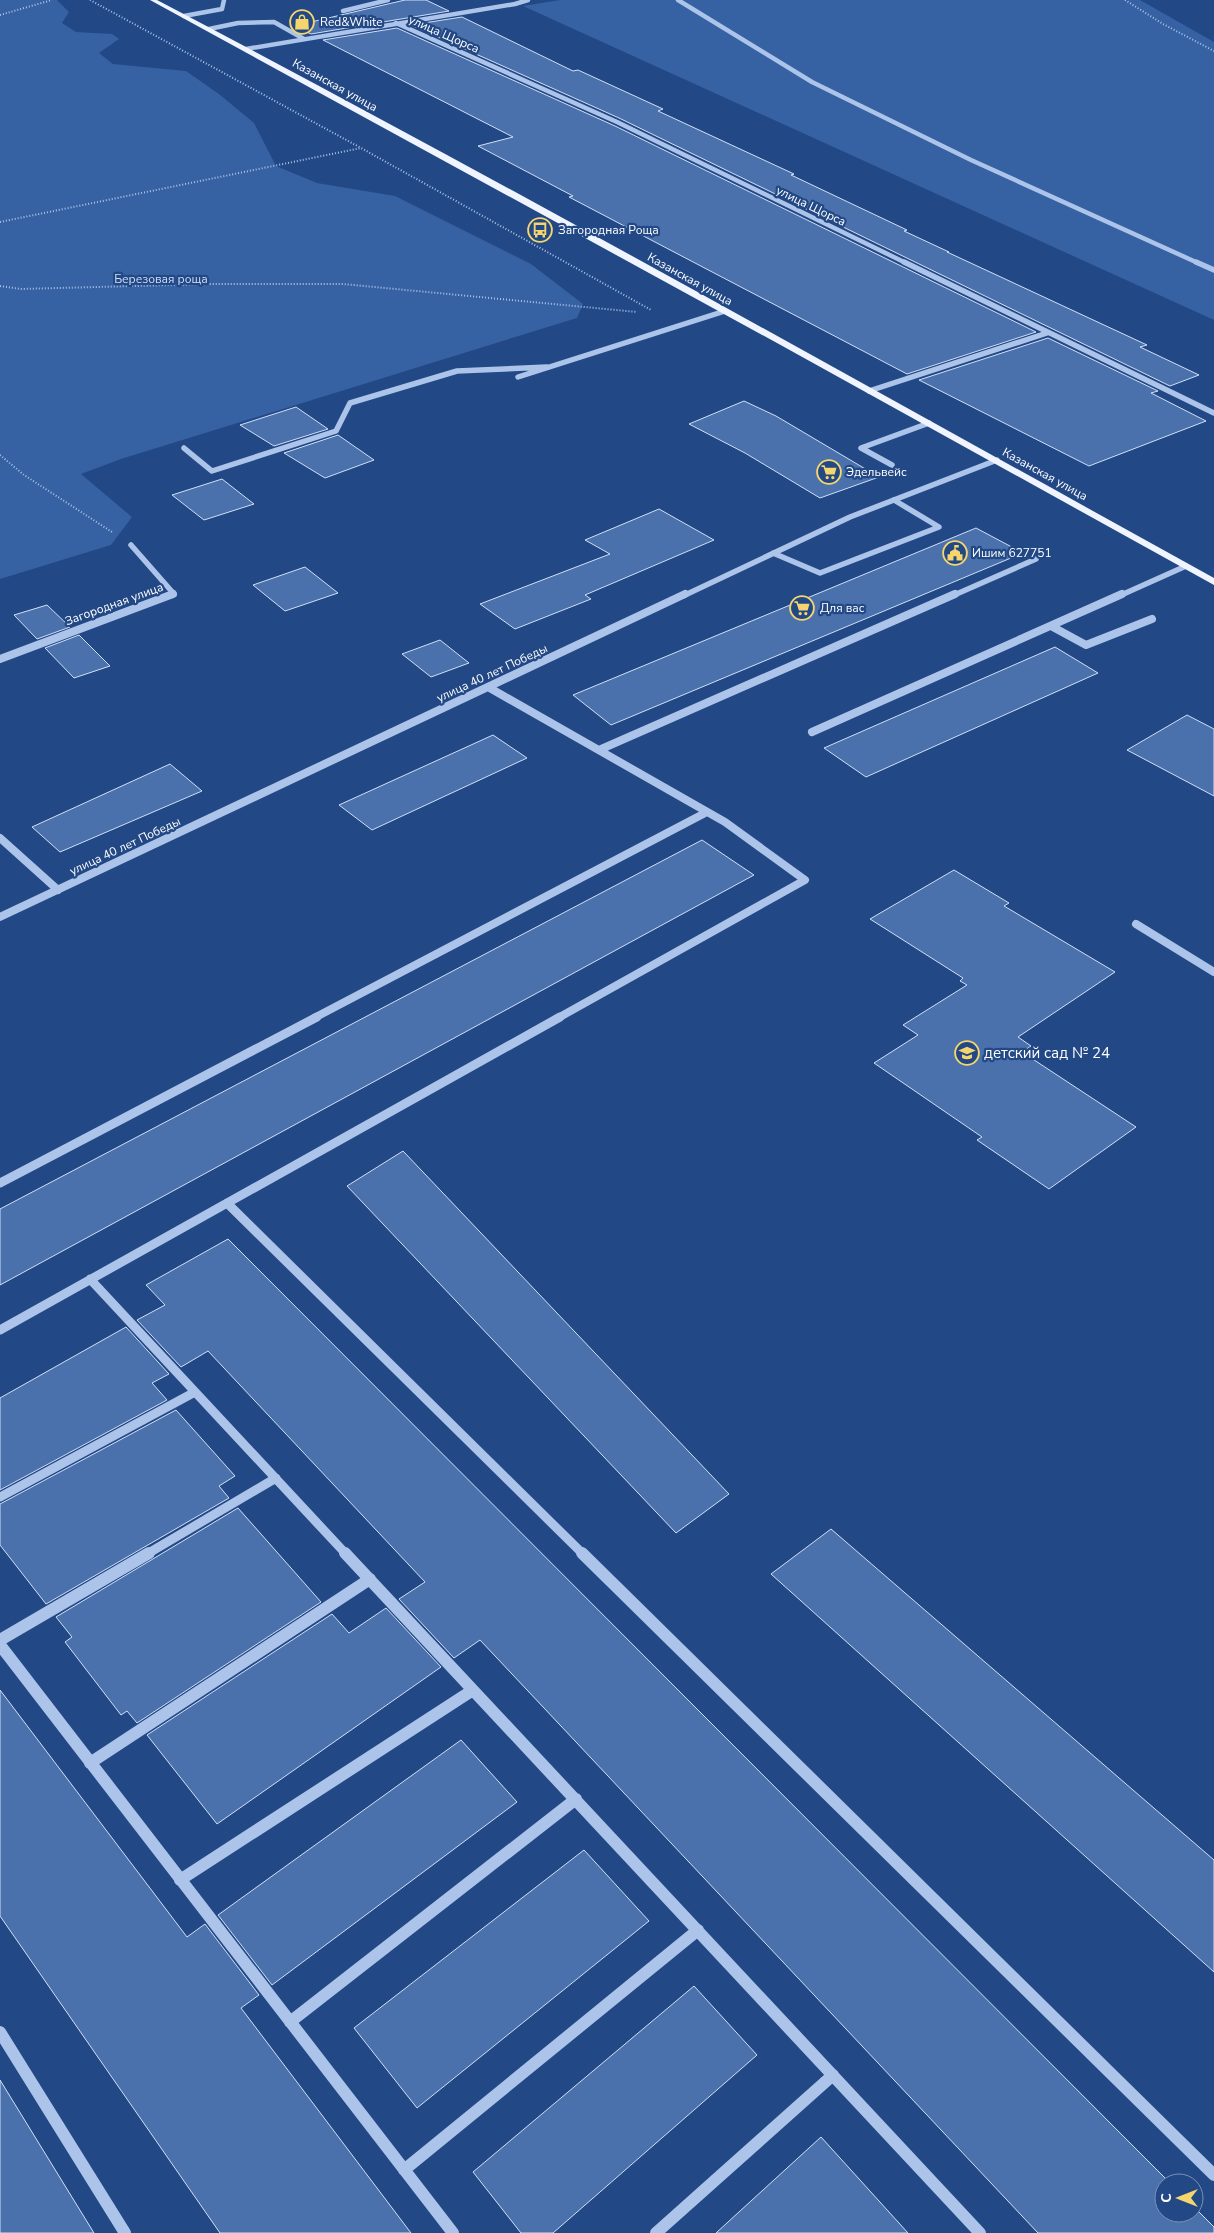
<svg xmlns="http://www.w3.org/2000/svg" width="1214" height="2233" viewBox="0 0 1214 2233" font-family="'Nunito Sans',sans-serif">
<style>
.green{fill:#3661a2}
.building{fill:#4b71ad;stroke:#d0dff7}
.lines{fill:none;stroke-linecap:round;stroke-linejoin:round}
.path{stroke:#acc4e9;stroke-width:2;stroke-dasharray:1 2;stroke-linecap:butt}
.minor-far4{stroke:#acc4e9;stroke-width:4.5}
.minor-far3{stroke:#acc4e9;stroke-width:5.5}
.minor-far2{stroke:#acc4e9;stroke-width:8}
.minor-far1{stroke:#acc4e9;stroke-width:9}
.minor{stroke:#acc4e9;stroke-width:12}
.major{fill:#eff4fe;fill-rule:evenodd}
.labels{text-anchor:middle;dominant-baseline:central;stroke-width:4.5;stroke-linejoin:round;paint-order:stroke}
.far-poi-label{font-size:12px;fill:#fff;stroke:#224885;text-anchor:start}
.far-street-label{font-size:12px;fill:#fff;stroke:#224885}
.far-park-label{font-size:12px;fill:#d0dff7;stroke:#224885}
.poi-label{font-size:15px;fill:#fff;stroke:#224885;text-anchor:start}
</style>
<rect width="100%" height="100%" fill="#224885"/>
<path class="green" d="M0,0H57L69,12L62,23L76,32L112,34L119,39L99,53L113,64L186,71L219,94L254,123L276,166L317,183L395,196L531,264L583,304L577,318L121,459L81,474L132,517L111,545L0,579Z
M560,0H1140L1214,42V320L523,6Z"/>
<path class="building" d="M405,0H426L449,11L311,34L294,26Z
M462,17L573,71L578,70L663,109L658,111L794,174L791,175L907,230L904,231L949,252H947L1147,345L1140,347L1199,375L1170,386L619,118L411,25Z
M397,28L615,126L1036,332L907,374L569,197L573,196L478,146L513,137L323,40Z
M1048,338L1158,391L1151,393L1206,421L1089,466L919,380Z
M744,401L776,416L879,477L820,498L745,453L689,424Z
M296,407L328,429L274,446L240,425Z
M338,435L374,460L325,478L284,453Z
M222,479L254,504L204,520L172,495Z
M659,509L714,540L585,595L591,599L515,629L480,604L610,554L585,540Z
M976,528L1023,553L611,725L573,695Z
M305,567L338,593L285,611L253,585Z
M47,605L70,627L37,639L14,615Z
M79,635L110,666L74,678L45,648Z
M440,640L469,663L431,677L402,654Z
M1055,647L1098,673L866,777L824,748Z
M1187,715L1214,729V796L1127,750Z
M493,735L527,758L372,830L339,805Z
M170,764L202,791L60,852L32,827Z
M702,840L754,875L0,1285V1209Z
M954,870L1009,903L1004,906L1115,972L1018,1037L1031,1046L1022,1052L1136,1127L1049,1189L977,1140L982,1137L874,1063L918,1035L903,1025L967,985L960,981L963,978L870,919Z
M403,1151L729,1494L676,1533L347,1186Z
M228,1239L1170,2183H1164V2213H1194V2207L1214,2227V2233H1038L480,1640L454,1658L399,1599L425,1582L208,1351L181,1367L137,1320L165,1305L146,1285Z
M126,1327L169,1374L152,1383L167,1400L0,1490V1398Z
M176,1410L235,1476L219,1486L229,1498L46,1604L0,1545V1504Z
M238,1508L321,1602L137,1723L127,1711L121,1715L65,1642L72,1637L56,1617Z
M831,1529L1214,1860V1972L771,1574Z
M386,1608L441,1667L217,1824L147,1735L332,1614L349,1633Z
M0,1690L187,1937L205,1924L259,1995L241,2008L411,2233H220L0,1916Z
M461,1740L517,1802L272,1985L218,1915Z
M584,1850L649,1921L417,2108L354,2028Z
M694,1986L757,2055L553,2233H521L473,2172Z
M0,2080L94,2233H0Z
M821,2137L908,2233H716Z"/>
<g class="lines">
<path class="path" d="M90,0L361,148
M1125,0L1163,24L1214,51
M0,15L52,0
M0,222L361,148L651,310
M0,286L21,289L211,284H343L637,312
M0,455L24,475L112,532"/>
<path class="minor-far4" d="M678,0L812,82L971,160L1198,263
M343,11L388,0
M184,16L222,9L224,0
M396,23L617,122L906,263
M209,29L238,23L274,22L304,39
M246,49L515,4L528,0"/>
<path class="minor-far3" d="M904,262L1214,413
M1196,262L1214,270
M518,377L725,311
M869,391L1047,333
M184,448L212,471L336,431L350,403L457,371L547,367
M892,465L861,448L929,423
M131,545L174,594L169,596
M773,553L820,573L939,527L894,500
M683,596L850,517L997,460
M952,596L1036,559
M1119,596L1186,566"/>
<path class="minor-far2" d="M1051,626L1086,645L1152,619
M0,659L173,594
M488,687L725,822L805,880L558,1018
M812,732L1122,594
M599,750L955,594
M0,838L58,890
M0,917L685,594
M1136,924L1214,972
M314,1018L707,812"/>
<path class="minor-far1" d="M0,1183L317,1017
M227,1203L583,1554
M90,1279L346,1554
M0,1330L560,1017
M0,1497L195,1392
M147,1554L276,1478"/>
<path class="minor" d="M345,1553L980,2233
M582,1553L1214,2175
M0,1640L149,1553
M0,1645L453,2233
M90,1763L370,1579
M180,1880L473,1690
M290,2022L576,1799
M0,2032L125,2233
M404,2170L698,1930
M656,2233L833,2075"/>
<path class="major" d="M150,0H157C513,187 863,384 1214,578V585L777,343Z"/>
</g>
<defs>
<g id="shop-ring" transform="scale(1.25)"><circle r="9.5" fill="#224885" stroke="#f4d56e" stroke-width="1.5"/><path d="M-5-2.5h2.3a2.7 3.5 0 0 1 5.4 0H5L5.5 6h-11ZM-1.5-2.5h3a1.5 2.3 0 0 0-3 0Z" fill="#f4d56e"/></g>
<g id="bus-ring" transform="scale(1.25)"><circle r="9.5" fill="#224885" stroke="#f4d56e" stroke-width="1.5"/><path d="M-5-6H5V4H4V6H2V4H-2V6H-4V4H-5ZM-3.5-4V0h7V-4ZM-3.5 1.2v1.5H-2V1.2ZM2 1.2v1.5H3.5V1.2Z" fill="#f4d56e"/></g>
<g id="supermarket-ring" transform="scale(1.25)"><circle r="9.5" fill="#224885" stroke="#f4d56e" stroke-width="1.5"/><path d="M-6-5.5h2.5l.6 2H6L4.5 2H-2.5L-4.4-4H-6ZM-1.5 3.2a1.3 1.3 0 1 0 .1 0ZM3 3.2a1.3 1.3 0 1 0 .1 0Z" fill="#f4d56e"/></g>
<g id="civic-ring" transform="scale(1.25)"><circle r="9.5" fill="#224885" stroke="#f4d56e" stroke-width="1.5"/><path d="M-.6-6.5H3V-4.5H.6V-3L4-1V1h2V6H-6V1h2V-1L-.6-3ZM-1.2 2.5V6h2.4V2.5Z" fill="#f4d56e"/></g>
<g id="school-ring" transform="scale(1.25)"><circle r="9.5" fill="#224885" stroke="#f4d56e" stroke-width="1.5"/><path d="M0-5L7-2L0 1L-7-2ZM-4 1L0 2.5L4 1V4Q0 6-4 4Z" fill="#f4d56e"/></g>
</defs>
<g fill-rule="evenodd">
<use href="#shop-ring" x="302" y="22"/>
<use href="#bus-ring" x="540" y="230"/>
<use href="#supermarket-ring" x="829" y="472"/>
<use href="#civic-ring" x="955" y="553"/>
<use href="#supermarket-ring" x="802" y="608"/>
<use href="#school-ring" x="967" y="1053"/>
</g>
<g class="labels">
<g class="far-poi-label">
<text x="320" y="22">Red&amp;White</text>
<text x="558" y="230">Загородная Роща</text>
<text x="846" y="472">Эдельвейс</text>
<text x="972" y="553">Ишим 627751</text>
<text x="820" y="608">Для вас</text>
</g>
<g class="far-street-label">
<text transform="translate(444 34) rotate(24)">улица Щорса</text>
<text transform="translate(335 85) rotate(29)">Казанская улица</text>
<text transform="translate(811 206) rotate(26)">улица Щорса</text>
<text transform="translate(690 279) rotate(29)">Казанская улица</text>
<text transform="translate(1045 474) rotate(29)">Казанская улица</text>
<text transform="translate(114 604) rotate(-20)">Загородная улица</text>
<text transform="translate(492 673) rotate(-25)">улица 40 лет Победы</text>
<text transform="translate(125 846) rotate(-25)">улица 40 лет Победы</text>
</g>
<g class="far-park-label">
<text x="161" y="279">Березовая роща</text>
</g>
<g class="poi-label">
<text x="984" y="1053">детский сад № 24</text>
</g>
</g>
<g transform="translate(1179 2198) rotate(270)"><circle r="24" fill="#224885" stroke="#7a91b6"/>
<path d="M0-4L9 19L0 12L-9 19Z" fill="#f4d56e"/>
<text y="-8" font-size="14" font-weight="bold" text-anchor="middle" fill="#ffffff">С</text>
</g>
</svg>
